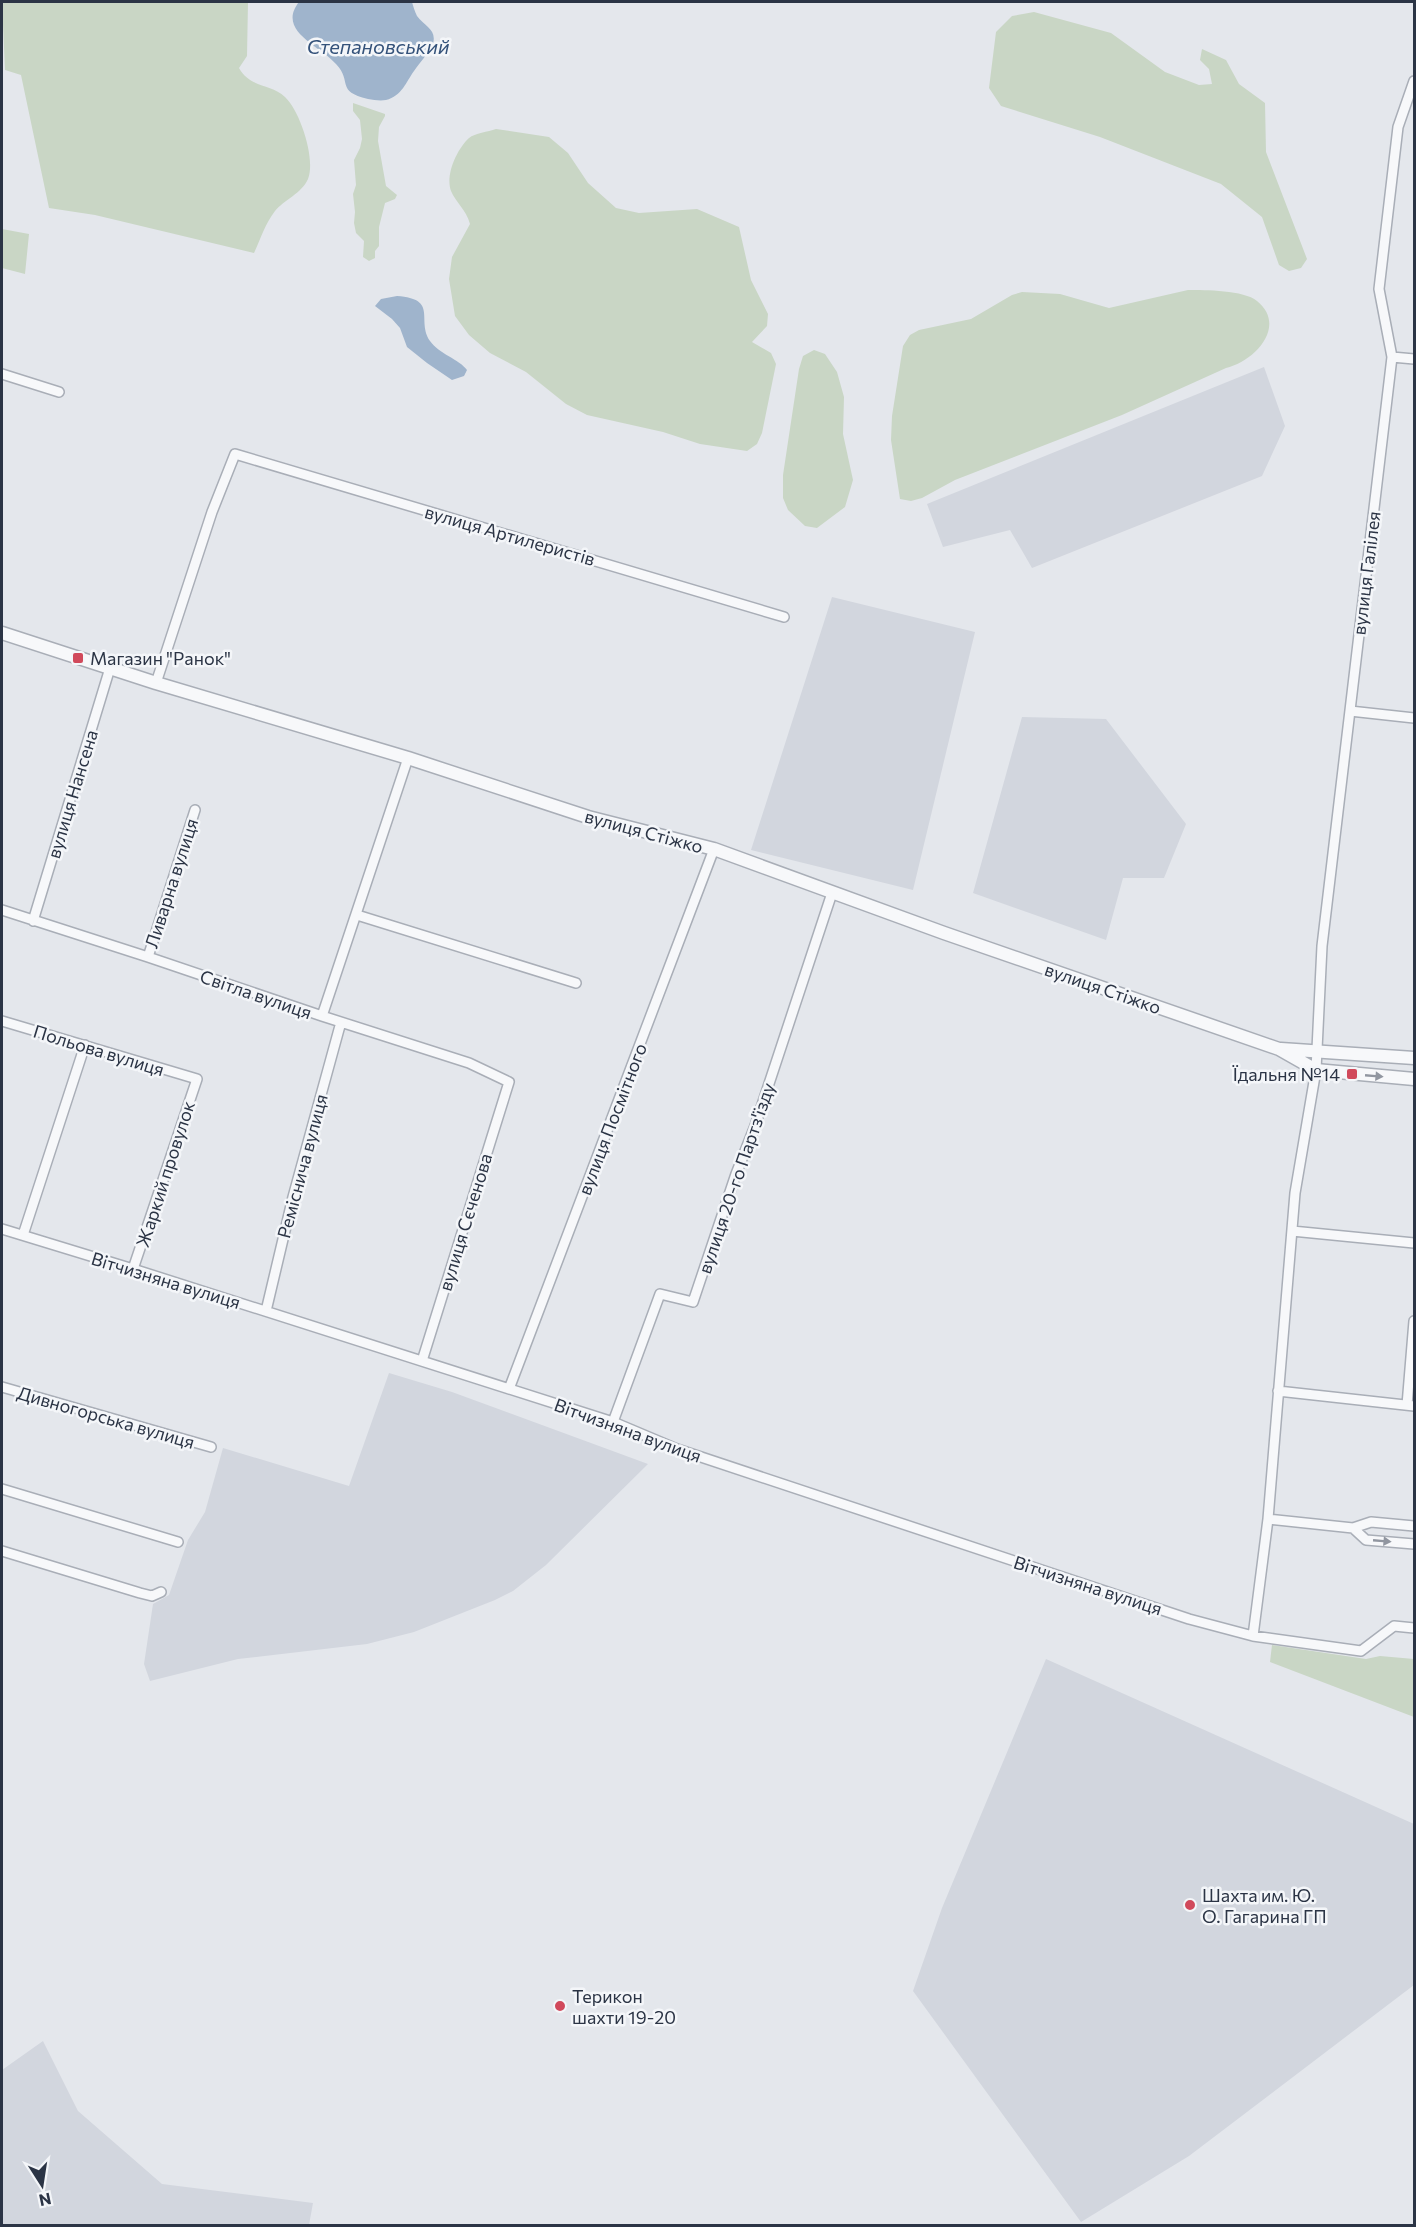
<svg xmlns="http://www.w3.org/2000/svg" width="1416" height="2227" viewBox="0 0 1416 2227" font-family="Commissioner,sans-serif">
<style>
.built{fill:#d2d6de}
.green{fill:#c9d6c5}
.water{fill:#9fb4cc}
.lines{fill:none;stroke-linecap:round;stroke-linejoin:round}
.minor-casing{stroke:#a9aeb7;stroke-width:12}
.tertiary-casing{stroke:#a9aeb7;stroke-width:15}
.minor{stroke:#f7f8fa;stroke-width:9}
.tertiary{stroke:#f7f8fa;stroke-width:12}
.oneway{fill:#9196a0}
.poi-dot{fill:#d1495b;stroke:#f4f6f9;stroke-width:2}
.labels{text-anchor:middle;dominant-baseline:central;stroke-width:5;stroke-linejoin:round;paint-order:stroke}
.street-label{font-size:18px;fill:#2b3445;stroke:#f4f6f9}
.poi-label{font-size:18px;fill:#2b3445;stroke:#f4f6f9;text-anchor:start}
.water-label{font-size:20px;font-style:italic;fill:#34527a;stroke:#f4f6f9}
</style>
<rect width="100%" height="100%" fill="#e4e7ec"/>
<path class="built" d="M1264,367L1285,426L1262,476L1032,568L1010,530L943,547L927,504Z
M832,597L975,632L913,890L751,850Z
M1022,717L1106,719L1186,824L1164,878H1123L1106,940L973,893Z
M389,1373L452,1392L648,1464L546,1565L513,1591L495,1600L414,1632L367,1644L238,1659L150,1681L144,1664L153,1604L169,1595L188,1540L205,1512L223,1448L349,1486Z
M1046,1659L1414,1824V1985L1189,2156L1081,2222L913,1991L942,1908Z
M43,2041L78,2111L162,2184L313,2203L309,2225H2V2070Z"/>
<path class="green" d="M2,2H248L247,56L239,68C251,89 271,83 285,97C300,111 316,159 308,179C302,193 284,200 275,211C265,224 261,238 254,253L95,215L49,208L21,75L5,70Z
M1034,12L1111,33L1165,72L1199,85L1212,84L1209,69L1200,60L1202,49L1226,60L1239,84L1265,103L1266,152L1307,259L1301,268L1289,271L1279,265L1262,217L1221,184L1100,137L1001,106L989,88L996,32L1012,16Z
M353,103L385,114V116L379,127L378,141L386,186L397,195L395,199L385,203L379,227V246L375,251V258L369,261L363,257L364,241L356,233L354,223L355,212L353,194L356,185L354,160L360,148L362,139L360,120L353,111Z
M496,129L549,137L568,153L588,183L616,208L639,213L697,209L739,227L751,280L768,314L767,326L752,342L771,353L776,364L762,433L757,444L747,451L700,444L663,432L587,415L566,404L526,372L490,353L469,335L455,316L449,279L452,257L470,224C466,209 456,203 451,191C445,175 457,149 469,138C475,133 488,132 496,129Z
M2,229L29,234L25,274L2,268Z
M1188,290C1205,290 1244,290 1257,301C1288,326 1254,362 1226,368L1122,415L955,480L922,498L911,501L900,499L891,440L892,416L903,346L910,335L919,330L971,319L1012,295L1022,292L1060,294L1109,308Z
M814,350L825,354L837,372L844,397L843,434L853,480L845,507L817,528L805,526L788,510L783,498V475L799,369L803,356Z
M1272,1645L1366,1659L1380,1656L1414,1659V1717L1270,1662Z"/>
<path class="water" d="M299,2H412C413,6 415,12 417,16C425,27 437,29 433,44C428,54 420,62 414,71C406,82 402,96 386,100C380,101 374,100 368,99C335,91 353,82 336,64C321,46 276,31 299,2Z
M397,296C439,299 416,320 430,341C439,354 459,359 467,370L464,376L452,380L427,363L407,347L400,328L392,319L375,306L381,299Z"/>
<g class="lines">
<g class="minor-casing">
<path id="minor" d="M1392,357L1414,359
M2,374L59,392
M156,683L212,512L235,454L784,617
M1350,711L1414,718
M2,910L148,957L322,1016L469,1063L509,1082L422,1361
M357,915L576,983
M33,921L110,668
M148,957L195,810
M322,1016L408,758
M2,1021L197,1079L133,1269
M2,1229L133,1269L613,1422L677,1449L1189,1619L1253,1636L1361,1651L1394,1626L1414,1628
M1292,1231L1414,1243
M23,1235L85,1045
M266,1311L293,1197L341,1022
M2,1387L211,1447
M509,1389L714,849
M1278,1391L1414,1406
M1407,1405L1414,1321
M613,1422L660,1294L693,1302L736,1174L755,1126L832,893
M2,1489L178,1542
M1268,1519L1353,1528L1371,1522L1414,1526
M1353,1528L1366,1540L1414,1544
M2,1551L140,1593L152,1596L161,1592
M1253,1636L1268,1519L1295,1193L1316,1070L1322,946L1392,357L1379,289L1398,127L1414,81"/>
</g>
<g class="tertiary-casing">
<path id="tertiary" d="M2,633L156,683L408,758L588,817L714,849L944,933L1279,1049L1316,1070L1414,1079
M1281,1049L1414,1058"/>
</g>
<use href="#minor" class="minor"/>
<use href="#tertiary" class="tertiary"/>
</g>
<defs><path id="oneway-solid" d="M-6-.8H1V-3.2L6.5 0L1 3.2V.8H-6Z" transform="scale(1.5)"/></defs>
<g class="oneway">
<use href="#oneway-solid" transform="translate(1374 1076) rotate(5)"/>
<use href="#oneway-solid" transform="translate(1382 1541) rotate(5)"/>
</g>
<g class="poi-dot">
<rect x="72" y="652" width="12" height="12" rx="3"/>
<rect x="1346" y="1068" width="12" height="12" rx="3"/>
<circle cx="1190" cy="1905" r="6"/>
<circle cx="560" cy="2006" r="6"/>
</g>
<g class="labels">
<g class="street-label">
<text transform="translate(510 535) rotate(16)">вулиця Артилеристів</text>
<text transform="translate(1366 573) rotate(-83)">вулиця Галілея</text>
<text transform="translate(72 794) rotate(-73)">вулиця Нансена</text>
<text transform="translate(644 831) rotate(15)">вулиця Стіжко</text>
<text transform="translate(171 883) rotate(-72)">Ливарна вулиця</text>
<text transform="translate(1103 988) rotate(19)">вулиця Стіжко</text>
<text transform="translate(256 994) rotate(19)">Світла вулиця</text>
<text transform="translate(99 1050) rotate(17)">Польова вулиця</text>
<text transform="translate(612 1119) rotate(-69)">вулиця Посмітного</text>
<text transform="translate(302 1166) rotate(-75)">Реміснича вулиця</text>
<text transform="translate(165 1174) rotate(-72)">Жаркий провулок</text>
<text transform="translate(736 1178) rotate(-71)">вулиця 20-го Партз'їзду</text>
<text transform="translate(465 1222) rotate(-73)">вулиця Сєченова</text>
<text transform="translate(166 1280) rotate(17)">Вітчизняна вулиця</text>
<text transform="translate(106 1417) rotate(16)">Дивногорська вулиця</text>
<text transform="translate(628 1430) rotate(20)">Вітчизняна вулиця</text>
<text transform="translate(1088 1585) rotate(18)">Вітчизняна вулиця</text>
</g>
<g class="poi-label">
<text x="90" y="658">Магазин "Ранок"</text>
<text x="1340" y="1074" text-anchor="end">Їдальня №14</text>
<text x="1202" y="1895">Шахта им. Ю.<tspan x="1202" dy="21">О. Гагарина ГП</tspan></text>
<text x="572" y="1996">Терикон<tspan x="572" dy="21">шахти 19-20</tspan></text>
</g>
<g class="water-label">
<text x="378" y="46">Степановський</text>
</g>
</g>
<rect width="1416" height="2227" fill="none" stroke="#2b3445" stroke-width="6"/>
<g transform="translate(42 2185) rotate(168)" stroke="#f4f6f9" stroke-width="4.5" paint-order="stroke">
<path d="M0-4.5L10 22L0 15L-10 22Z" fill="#2b3445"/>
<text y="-9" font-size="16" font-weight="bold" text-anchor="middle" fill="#2b3445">N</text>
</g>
</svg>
